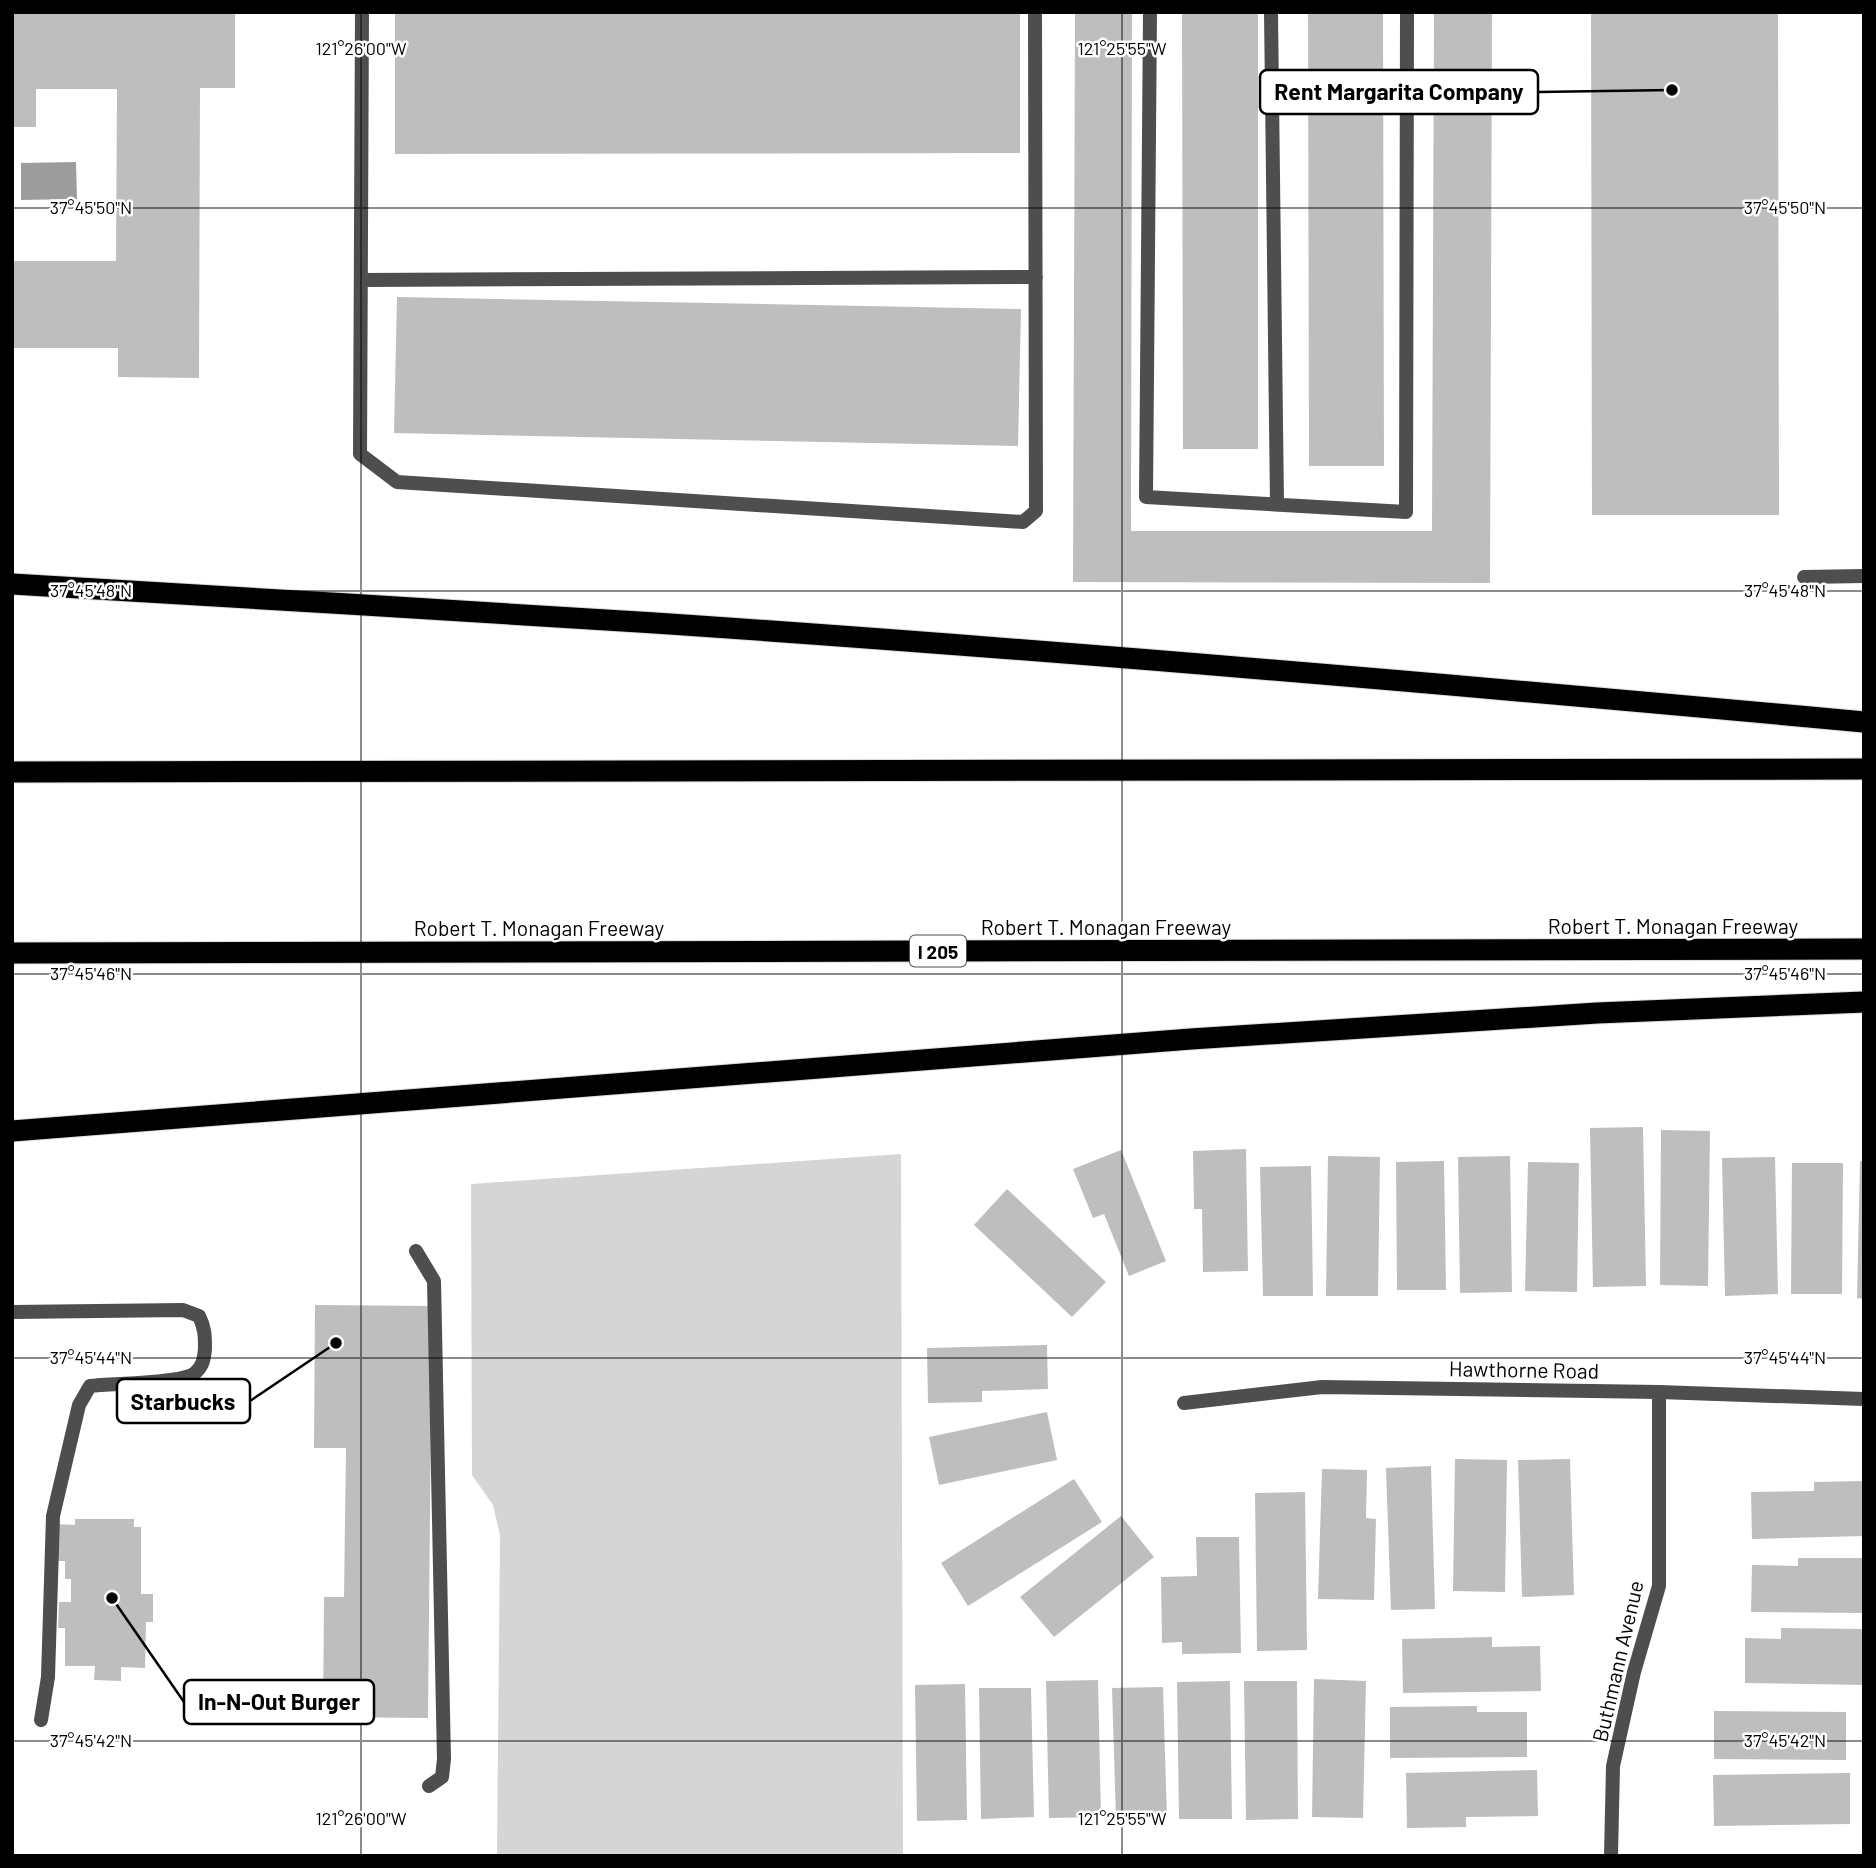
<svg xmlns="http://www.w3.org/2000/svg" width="1876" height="1868" viewBox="0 0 1876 1868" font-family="Barlow,sans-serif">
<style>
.green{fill:#d5d5d5}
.water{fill:#9c9c9c}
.building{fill:#bebebe}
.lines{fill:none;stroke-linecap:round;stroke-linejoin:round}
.motorway-casing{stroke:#dbdbdb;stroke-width:23}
.service{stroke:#4e4e4e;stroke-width:14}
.minor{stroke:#4e4e4e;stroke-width:14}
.motorway{stroke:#000;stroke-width:21}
.ticks{fill:none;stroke:#000;stroke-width:2;stroke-opacity:0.45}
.labels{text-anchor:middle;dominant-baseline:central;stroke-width:5;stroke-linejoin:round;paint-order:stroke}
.shield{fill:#fff;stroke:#4c4c4c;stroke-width:2}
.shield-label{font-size:19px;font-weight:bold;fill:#000}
.street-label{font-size:21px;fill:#000;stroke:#fff}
.ticks-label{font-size:18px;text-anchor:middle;fill:#000;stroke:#fff;stroke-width:5;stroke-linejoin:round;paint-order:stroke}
.leader{fill:none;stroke:#000;stroke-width:2.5}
.callout-dot{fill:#000;stroke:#fff;stroke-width:2.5}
.callout{fill:#fff;stroke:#000;stroke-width:2.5}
.callout-label{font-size:23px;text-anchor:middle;font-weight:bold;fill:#000}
</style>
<rect width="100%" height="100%" fill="#fff"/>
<path class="green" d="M901,1154L903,1856H497L500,1535L493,1505L472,1475L471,1184Z"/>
<path class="water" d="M76,162L77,199L21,200V163Z"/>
<path class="building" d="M12,12H235V88H200L199,378L118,377V348H12V261H116L117,89H36V127H12Z
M395,12H1020V153L395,154Z
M1075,12H1132L1131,531H1432L1434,12H1492L1490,583L1073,582Z
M1182,12H1258V449H1183Z
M1308,12H1383L1384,466H1309Z
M1591,12H1778L1779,515H1592Z
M397,297L1021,309L1018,446L394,433Z
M1643,1127L1646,1286L1593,1287L1590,1128Z
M1661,1130L1710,1131L1708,1286L1660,1285Z
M1246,1149L1248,1271L1203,1272L1202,1209H1194L1193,1151Z
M1121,1150L1166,1261L1129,1276L1104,1214L1093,1218L1073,1169Z
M1328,1156L1380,1157L1378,1296H1326Z
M1510,1156L1512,1292L1460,1293L1458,1157Z
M1775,1157L1778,1294L1725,1296L1722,1158Z
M1444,1161L1446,1290H1397L1396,1162Z
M1860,1161H1864V1299L1857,1298Z
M1528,1162L1579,1163L1577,1292L1525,1291Z
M1792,1163H1843L1842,1294H1791Z
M1311,1166L1313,1296H1263L1260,1167Z
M1007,1189L1106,1282L1072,1317L974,1225Z
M315,1305L432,1306L428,1718L323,1717L324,1597H344L346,1448H314Z
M1047,1345L1048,1389L982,1391V1402L928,1403L927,1348Z
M1047,1412L1057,1460L939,1485L929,1437Z
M1455,1459L1507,1460L1505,1592L1453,1591Z
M1570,1459L1574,1595L1522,1597L1518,1460Z
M1431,1466L1435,1609L1391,1610L1386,1468Z
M1322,1469L1367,1470L1366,1518L1376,1519L1374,1600L1318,1599Z
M1074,1479L1102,1522L968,1606L941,1563Z
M1864,1481V1536L1752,1539L1751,1492L1814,1491V1482Z
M1305,1492L1307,1650L1257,1651L1255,1493Z
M1121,1516L1154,1557L1054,1637L1020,1597Z
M75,1519H134V1527H141V1594H153V1622H146L145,1668L121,1667V1681L94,1680L95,1666H65V1628H58L59,1602H71V1579H65V1561H55V1524L75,1525Z
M1196,1537H1239L1241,1653L1182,1654V1642L1162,1643L1161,1577L1197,1576Z
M1798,1558H1864V1613L1751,1612L1752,1565L1798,1566Z
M1781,1628L1864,1629V1685L1745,1683V1638L1781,1639Z
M1492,1637V1647L1540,1646L1541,1691L1403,1693L1402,1639Z
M1314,1679L1366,1681L1363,1818L1312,1817Z
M1098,1680L1101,1817L1049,1818L1046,1681Z
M1230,1681L1232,1819H1179L1177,1682Z
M1244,1681H1297L1298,1819L1246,1820Z
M965,1684L967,1820L917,1821L915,1685Z
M1163,1687L1167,1819H1116L1112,1688Z
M979,1688H1031L1034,1817L981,1819Z
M1477,1706V1712H1527V1757L1390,1758V1707Z
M1714,1711L1846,1712V1760L1714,1759Z
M1537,1770L1538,1816L1466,1817V1827L1407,1828L1406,1773Z
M1850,1773V1824L1714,1826L1713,1775Z"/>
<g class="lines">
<g class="motorway-casing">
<path id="motorway" d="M12,584C226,597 441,609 655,623C1058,650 1461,685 1864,722
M12,772L1864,769
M12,953L1864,949
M12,1131L1191,1039L1597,1013L1864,1002"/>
</g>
<path class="service" d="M362,12L360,454L397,482L1023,522L1036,511L1035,12
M1150,12L1146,497L1406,512L1407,12
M1271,12L1277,504
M361,280L1036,277
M1804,577L1864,576
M416,1251L434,1281L444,1759L442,1777L429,1786
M12,1312L183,1310L199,1316C205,1328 205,1336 205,1349C204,1359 203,1366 195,1373C182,1384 112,1383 90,1386L79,1405L53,1516L48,1677L41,1720"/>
<path class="minor" d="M1184,1403L1322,1387L1659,1392L1864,1399
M1611,1856L1613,1766L1634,1672L1659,1586V1392"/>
<use href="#motorway" class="motorway"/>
</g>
<path class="ticks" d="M361,12V1856M1122,12V1856M12,208H1864M12,591H1864M12,974H1864M12,1358H1864M12,1741H1864"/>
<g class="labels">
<rect class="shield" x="910" y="935.5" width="56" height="31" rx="5"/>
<g class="shield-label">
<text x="938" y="951">I 205</text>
</g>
<g class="street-label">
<text x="1673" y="925">Robert T. Monagan Freeway</text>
<text x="1106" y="926">Robert T. Monagan Freeway</text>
<text x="539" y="927">Robert T. Monagan Freeway</text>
<text transform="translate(1524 1369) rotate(1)">Hawthorne Road</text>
<text transform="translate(1617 1661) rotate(-77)">Buthmann Avenue</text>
</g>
</g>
<g class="ticks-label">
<text x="361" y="55">121°26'00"W</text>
<text x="1122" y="55">121°25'55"W</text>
<text x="91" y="214">37°45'50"N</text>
<text x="1785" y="214">37°45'50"N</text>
<text x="91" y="597">37°45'48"N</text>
<text x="1785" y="597">37°45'48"N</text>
<text x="91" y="980">37°45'46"N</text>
<text x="1785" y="980">37°45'46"N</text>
<text x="91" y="1364">37°45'44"N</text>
<text x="1785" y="1364">37°45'44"N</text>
<text x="91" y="1747">37°45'42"N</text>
<text x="1785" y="1747">37°45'42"N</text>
<text x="361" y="1825">121°26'00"W</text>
<text x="1122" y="1825">121°25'55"W</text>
</g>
<path class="leader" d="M1672 90L1538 92M336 1343L250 1401M112 1598L184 1702"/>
<g class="callout-dot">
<circle cx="1672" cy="90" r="7"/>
<circle cx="336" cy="1343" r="7"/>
<circle cx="112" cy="1598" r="7"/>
</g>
<g class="callout">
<rect x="1260" y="70" width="278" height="44" rx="7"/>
<rect x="117" y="1379" width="133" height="44" rx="7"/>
<rect x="184" y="1680" width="190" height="44" rx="7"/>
</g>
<g class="callout-label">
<text x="1399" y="100">Rent Margarita Company</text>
<text x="183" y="1410">Starbucks</text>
<text x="279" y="1710">In-N-Out Burger</text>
</g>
<rect width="1876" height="1868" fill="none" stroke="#000000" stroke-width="28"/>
</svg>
